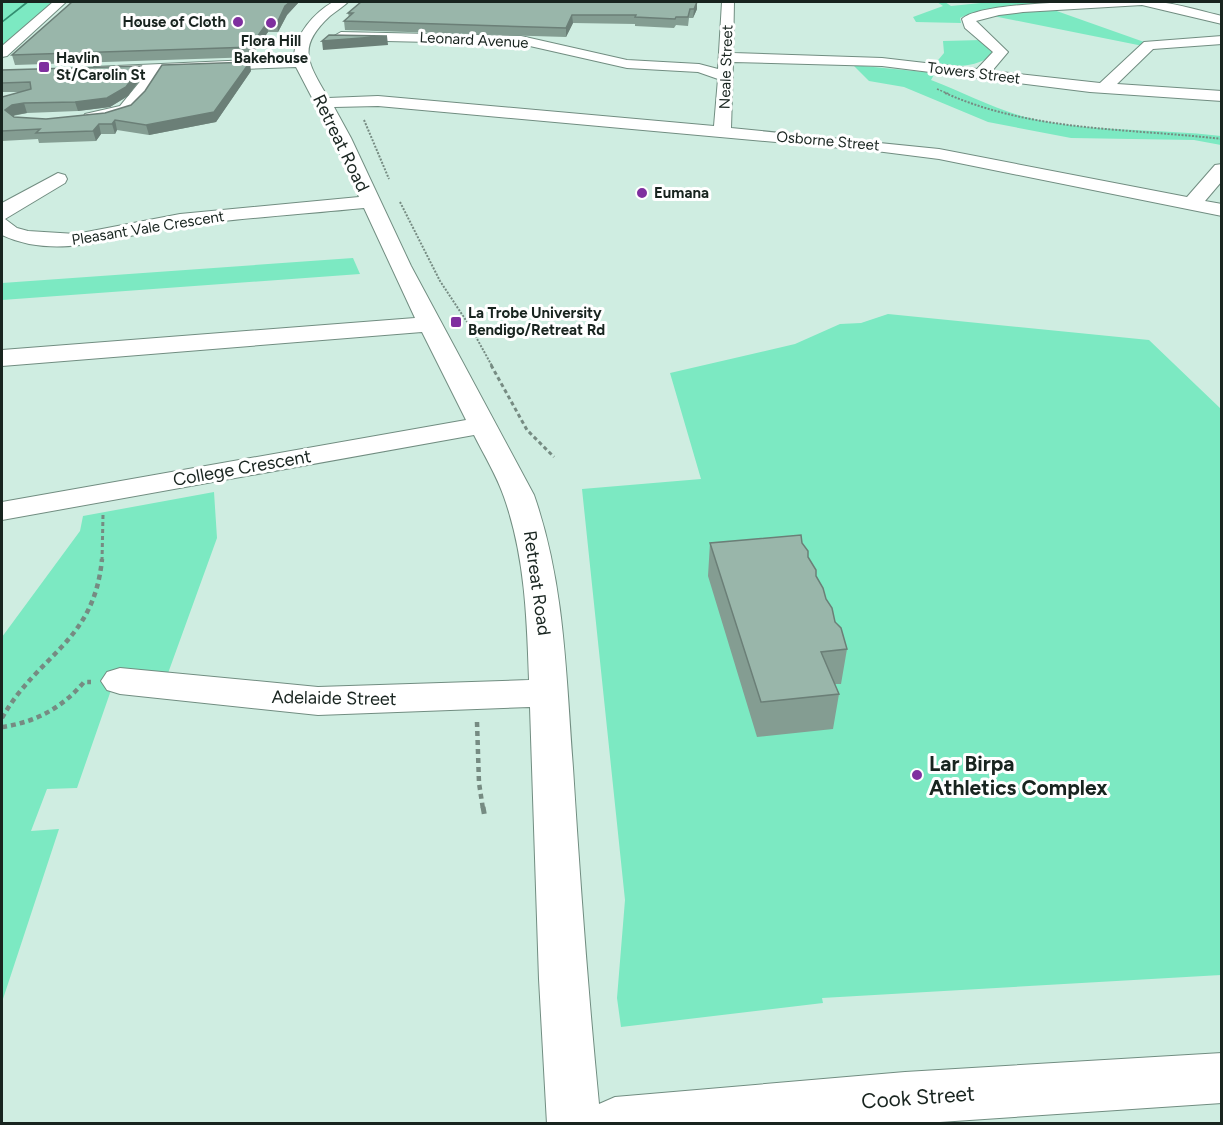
<svg xmlns="http://www.w3.org/2000/svg" width="1223" height="1125" viewBox="0 0 1223 1125" font-family="Figtree,sans-serif">
<style>
.green{fill:#7ce9c2}
.lines{fill:none;stroke-linecap:round;stroke-linejoin:round}
.stream{fill:#328d70;fill-rule:evenodd}
.minor-casing{stroke:#718d81;stroke-width:2}
.path-far4{stroke:#768b82;stroke-width:1.5;stroke-dasharray:2 1.5;stroke-linecap:butt}
.path-far3{stroke:#768b82;stroke-width:2;stroke-dasharray:2 1.5;stroke-linecap:butt}
.path-far2{stroke:#768b82;stroke-width:3;stroke-dasharray:4 3;stroke-linecap:butt}
.path-far1{stroke:#768b82;stroke-width:4.5;stroke-dasharray:5 4;stroke-linecap:butt}
.path{stroke:#768b82;stroke-width:5;stroke-dasharray:7 4.5;stroke-linecap:butt}
.minor{fill:#fff;fill-rule:evenodd}
.wall{fill:#849d92}
.shaded-wall{fill:#6b7f77}
.building{fill:#99b6aa;stroke:#6b7f77;stroke-width:1.5}
.poi-dot{fill:#7f2f9f;stroke:#fff;stroke-width:2}
.labels{text-anchor:middle;dominant-baseline:central;stroke-width:6;stroke-linejoin:round;paint-order:stroke}
.far-poi-label{font-size:15px;font-weight:bold;fill:#18241f;stroke:#fff;text-anchor:start}
.far-street-label{font-size:15px;fill:#18241f;stroke:#fff}
.street-label{font-size:18px;fill:#18241f;stroke:#fff}
.near-poi-label{font-size:21px;font-weight:bold;fill:#18241f;stroke:#fff;text-anchor:start}
.near-street-label{font-size:21px;fill:#18241f;stroke:#fff}
</style>
<rect width="100%" height="100%" fill="#cfede1"/>
<path class="green" d="M2,2H54L2,49Z
M937,2H945L951,6L991,2H1117L991,10L964,16L960,18L961,23L916,22L913,17L943,6Z
M1051,9L1147,43L1143,46L988,15Z
M982,40L993,48L994,54C975,68 957,67 934,65L944,53L943,41Z
M853,65L935,73L931,80C962,92 993,108 1025,117C1088,133 1157,128 1221,136V145L1194,140L1071,138L988,122L904,87L869,81Z
M353,258L360,274L2,300V283Z
M888,314L1149,340L1221,409V975L822,998L823,1003L621,1027L617,998L625,900L582,489L701,479L670,373L795,344L840,324L861,323Z
M214,492L217,538L167,676L118,670L77,788L47,789L31,831L59,829L2,1002V637L80,531L83,516Z"/>
<g class="lines">
<path class="stream" d="M26,2H29L2,23V21Z"/>
<g class="minor-casing">
<path id="minor" d="M53,2H66L7,56L2,57V46Z
M333,2H348C343,7 336,11 330,16C295,48 309,64 328,98L378,96L714,126L718,79L698,72L627,68L521,44L341,40L334,36L341,32L521,36L627,60L699,64L718,69L722,2H734L733,53L882,58L977,69L993,52L965,28L962,19C981,0 1127,0 1158,2C1179,4 1201,11 1222,16V24L1142,5L1023,12L999,15L976,21L1008,52L992,71L1100,83L1144,42L1222,36V44L1153,49L1117,84L1222,91V101L1090,92L882,66L733,62L731,128L939,149L1187,197L1215,165L1222,164V181L1205,201L1222,204V216L939,159L876,151L378,106L334,107L351,138L411,266L534,495C565,584 566,676 573,768C580,880 588,992 599,1104L615,1097L905,1072L1222,1053V1103L910,1124H547L539,979L530,707L318,715L120,694L107,690L101,681L107,672L120,668L318,687L529,680C527,619 525,556 504,497C497,476 484,455 474,435L2,520V502L466,420L422,332L2,366V350L415,318L364,208C303,214 242,218 181,226C123,234 59,262 2,235V203L58,173L65,175L67,179L65,183L5,219L17,228L28,231L76,234L180,214L359,197L333,138L296,67L163,72L132,113L91,123L83,118L85,114L120,106L147,73L99,74L92,70L94,67L294,58C294,35 315,12 333,2Z"/>
</g>
<path class="path-far4" d="M937,89L949,94"/>
<path class="path-far3" d="M945,93C1033,132 1128,128 1222,139
M364,120L389,179
M400,202L440,281L471,328L492,366"/>
<path class="path-far2" d="M491,365L527,430L554,457
M102,561L103,515"/>
<path class="path-far1" d="M2,718C38,654 94,643 102,559
M477,722L479,783L483,809
M2,727C36,722 62,708 84,682H91"/>
<path class="path" d="M483,807L485,818"/>
<use href="#minor" class="minor"/>
</g>
<path class="wall" d="M72,2H306H299L287,15L278,32H268L254,52L255,57L15,65L12,55Z
M697,9L693,18H689L688,26L676,25L674,28L635,26V24L573,23L566,37L345,30L344,21L349,17L348,13Z
M141,66L144,74L128,96L110,107L78,111L27,113L13,116L14,117L46,119L105,113L251,71L216,122L149,135L117,130L115,134H101L96,141L39,143L38,139L2,141V97L22,92H2V70Z
M710,543H802L847,649L841,684H835L839,694L833,729L757,737L708,576Z"/>
<path class="shaded-wall" d="M290,2H299L287,15L278,32L277,23L285,6Z
M697,2V9L693,18L694,9Z
M572,15L573,23L566,37V28Z
M267,23L268,32L254,52L252,44Z
M387,36L388,45L323,50L322,41Z
M250,62L251,71L216,122L149,135L146,125Z
M141,66L144,74L128,96L110,107L78,111L75,102Z
M24,103L27,113L15,115L8,119L5,110L12,105Z
M115,120L117,130L115,134L112,124Z
M99,124L101,134L96,141L93,131Z"/>
<path class="building" d="M72,2H290L285,6L277,23H267L252,44L253,47L12,55Z
M361,2H697L694,9H690L688,17H676L675,19L635,17L636,15H572L566,28L344,21L353,13H348Z
M329,35L387,36L322,41Z
M250,62L214,112L146,125L115,120L112,124H99L93,131L36,133L40,129L2,131V97L31,89L30,82L2,83V70L141,66L126,87L107,98L75,102L24,103L12,105L5,110L14,117L46,119L105,113L131,105L145,91L162,65Z
M801,535L802,543L808,551V557L816,570V576L823,588L826,599L832,608L835,622L841,628L847,649L821,652L839,694L761,702L710,543Z"/>
<g class="poi-dot">
<circle cx="238" cy="22" r="6"/>
<circle cx="271" cy="23" r="6"/>
<rect x="38" y="61" width="12" height="12" rx="3"/>
<circle cx="642" cy="193" r="6"/>
<rect x="450" y="316" width="12" height="12" rx="3"/>
<circle cx="917" cy="775" r="6"/>
</g>
<g class="labels">
<g class="far-poi-label">
<text x="226" y="22" text-anchor="end">House of Cloth</text>
<text x="271" y="41" text-anchor="middle">Flora Hill<tspan x="271" dy="17">Bakehouse</tspan></text>
<text x="56" y="58">Havlin<tspan x="56" dy="17">St/Carolin St</tspan></text>
<text x="654" y="193">Eumana</text>
<text x="468" y="313">La Trobe University<tspan x="468" dy="17">Bendigo/Retreat Rd</tspan></text>
</g>
<g class="far-street-label">
<text transform="translate(474 40) rotate(3)">Leonard Avenue</text>
<text transform="translate(726 67) rotate(-88)">Neale Street</text>
<text transform="translate(974 73) rotate(7)">Towers Street</text>
<text transform="translate(828 141) rotate(5)">Osborne Street</text>
<text transform="translate(148 228) rotate(-9)">Pleasant Vale Crescent</text>
</g>
<g class="street-label">
<text transform="translate(341 143) rotate(64)">Retreat Road</text>
<text transform="translate(242 468) rotate(-10)">College Crescent</text>
<text transform="translate(537 583) rotate(82)">Retreat Road</text>
<text transform="translate(334 698) rotate(1)">Adelaide Street</text>
</g>
<g class="near-poi-label">
<text x="929" y="763">Lar Birpa<tspan x="929" dy="24">Athletics Complex</tspan></text>
</g>
<g class="near-street-label">
<text transform="translate(918 1097) rotate(-4)">Cook Street</text>
</g>
</g>
<rect width="1223" height="1125" fill="none" stroke="#18241f" stroke-width="6"/>
</svg>
